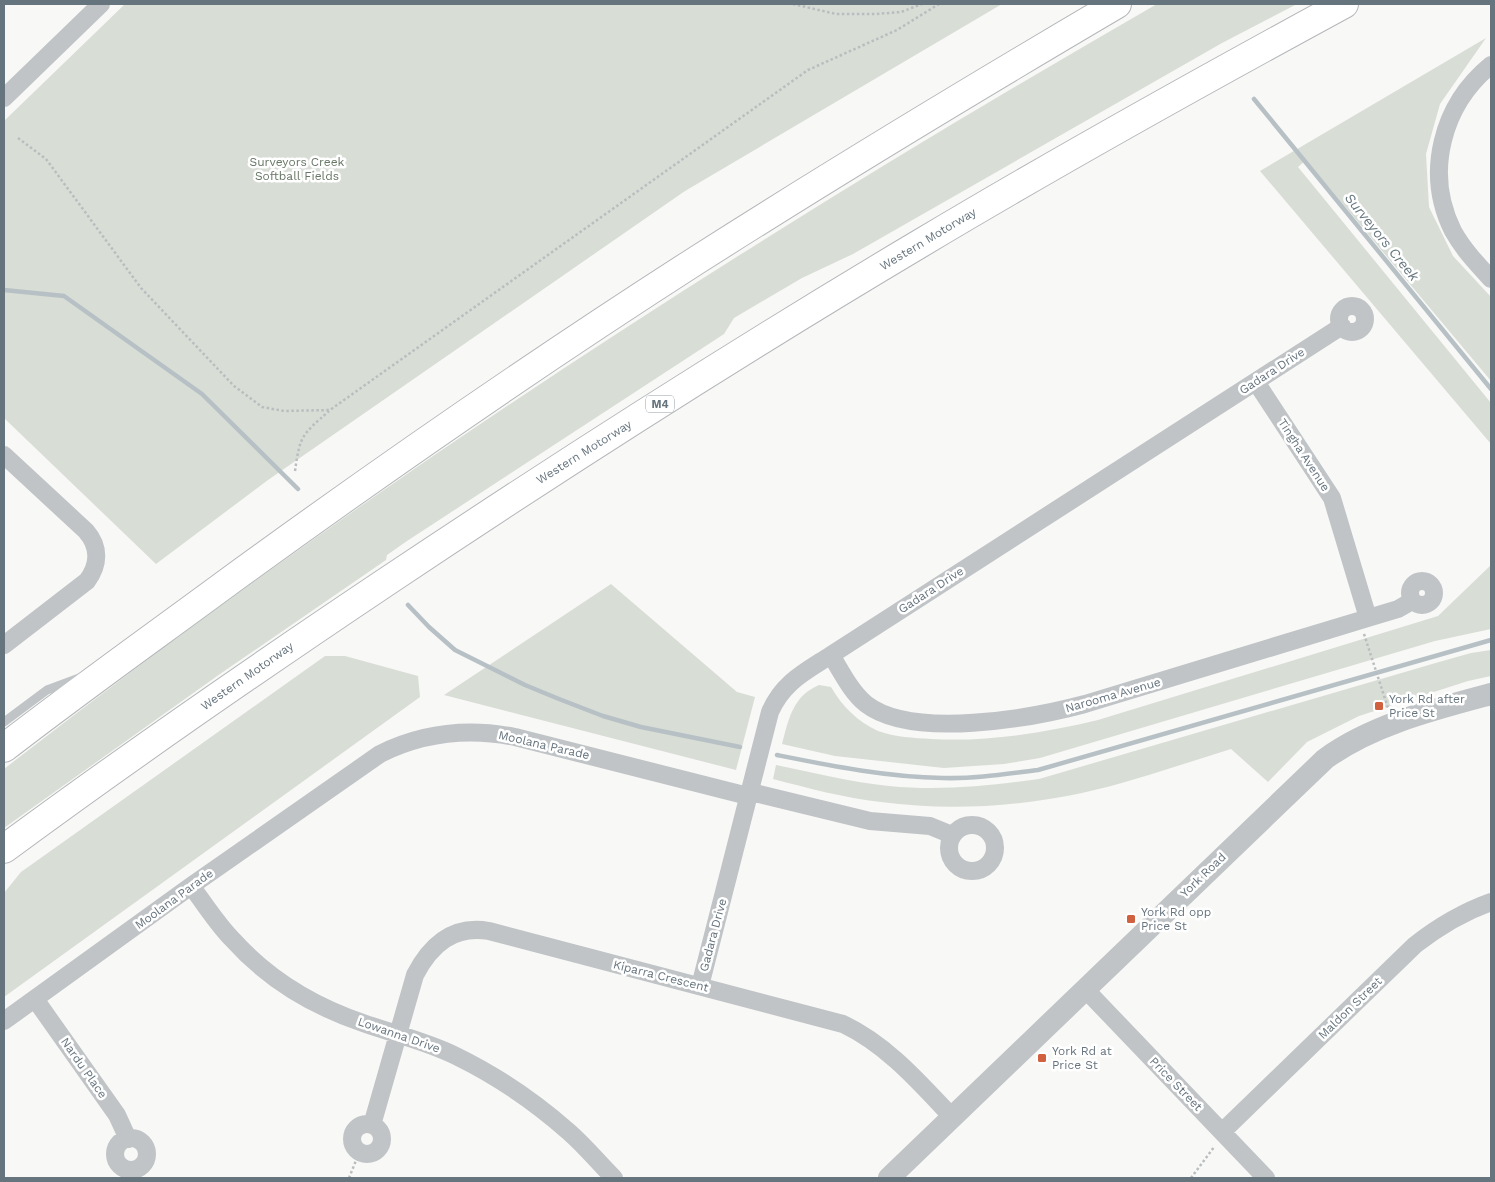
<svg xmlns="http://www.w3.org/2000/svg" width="1495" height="1182" viewBox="0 0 1495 1182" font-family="'Work Sans',sans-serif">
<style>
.green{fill:#d8ddd6}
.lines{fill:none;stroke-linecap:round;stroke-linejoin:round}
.stream{stroke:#b7c1c5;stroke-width:4.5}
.motorway-casing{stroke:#b4b7ba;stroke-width:30}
.path{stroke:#babdbf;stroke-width:2.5;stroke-dasharray:2.5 2.5;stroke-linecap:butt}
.service{stroke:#c0c4c7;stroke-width:9}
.minor{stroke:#c0c4c7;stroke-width:18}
.tertiary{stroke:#c0c4c7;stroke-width:22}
.motorway{stroke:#fff;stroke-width:28}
.poi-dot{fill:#d0603e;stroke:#fff;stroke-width:2}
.labels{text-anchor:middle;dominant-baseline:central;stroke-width:5;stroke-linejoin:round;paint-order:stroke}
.shield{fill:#fff;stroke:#949ea5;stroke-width:1}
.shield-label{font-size:11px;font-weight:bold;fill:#66747e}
.park-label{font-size:12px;fill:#687765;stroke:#fff}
.street-label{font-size:12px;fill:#66747e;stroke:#fff}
.poi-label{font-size:12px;fill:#66747e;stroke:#fff;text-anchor:start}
.water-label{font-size:14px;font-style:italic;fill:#67787f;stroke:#fff}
</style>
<rect width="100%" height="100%" fill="#f8f8f6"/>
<path class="green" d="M125,4H1002L685,191L268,480L156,564L4,418V121Z
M1157,4H1297L1222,43L853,254L802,278L734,318L724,334L407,541L387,555L386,560L220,674L4,828V769C368,485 757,234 1157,4Z
M1486,38L1440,104L1426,154L1429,207L1453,256L1491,297V381L1306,160L1298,167L1491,403V444L1260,171Z
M1491,565V629L1435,641L1040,758L1004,764L944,768L835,756L782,744C789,718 793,696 819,685L831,687C842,706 858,722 878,731C895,737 914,738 931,739C988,742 1043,733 1098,720L1438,616Z
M611,584L737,692L755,697L736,770L444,695Z
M1491,650V676L1468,681L1359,716L1307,742L1268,782L1231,749C1182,764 1132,782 1082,793C1016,807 947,811 881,802C844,798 808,788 773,779L776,765C814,773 851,782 889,786C939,791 990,786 1039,779L1439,662L1471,653Z
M325,656H345L418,676L420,697L4,997V893L21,872Z"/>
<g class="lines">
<path class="stream" d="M1254,99L1491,389
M4,290L64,296L202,394L298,489
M408,605L429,627L455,650L525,685L559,699L603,716L641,727L740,747
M777,755C832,766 886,777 943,778C974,779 1006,774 1038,770L1491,640"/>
<g class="motorway-casing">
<path id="motorway" d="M4,748C75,693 148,641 220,588C376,474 535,364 697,260C835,172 976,87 1117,4
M4,849C130,756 259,667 389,580C564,463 741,350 921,243C1060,160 1202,81 1344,4"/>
</g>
<path class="path" d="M793,4L836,14H876L901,12L922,4
M18,138L46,159L141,288L234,386L262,407L284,411L330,410L808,70L897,30L939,4
M295,471C300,435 302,435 329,411
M1364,634L1388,708
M138,1168V1178
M349,1178L359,1153
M1191,1178L1214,1147"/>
<path class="service" d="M4,722L47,690L82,677"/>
<path class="minor" d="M1491,65C1442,105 1424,173 1453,231C1463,249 1477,264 1491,279
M4,98L101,4
M1339 319a13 13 0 1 1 26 0a13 13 0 1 1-26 0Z
M1256,382L1332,498L1368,618
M4,455L86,531C100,547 99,565 87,581L4,645
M1410 593a12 12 0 1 1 24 0a12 12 0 1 1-24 0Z
M831,655C841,671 851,692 866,704C912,740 1033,718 1085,704L1368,618L1398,609L1412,601
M949 848a23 23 0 1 1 46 0a23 23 0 1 1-46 0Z
M191,886C205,904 217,924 233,940C268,979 313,1006 363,1023C394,1034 426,1041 456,1056C497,1076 535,1102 569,1132C585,1146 599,1163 614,1178
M700,986L770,712C783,682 805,672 831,655L1342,326
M1085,989L1266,1178
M35,999L117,1115L128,1139
M4,1021L191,886L380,754C422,733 469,728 515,737L740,794H759L870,821L930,826L952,835
M352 1139a15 15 0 1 1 30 0a15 15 0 1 1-30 0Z
M372,1125L415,975C431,944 454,925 489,931L843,1024C887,1045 919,1082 952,1117
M1222,1132L1415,945C1438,927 1463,912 1491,902
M115 1154a16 16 0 1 1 32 0a16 16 0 1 1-32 0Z"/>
<path class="tertiary" d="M889,1178L1325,759C1371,725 1435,709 1491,694"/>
<use href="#motorway" class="motorway"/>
</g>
<g class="poi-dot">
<rect x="1374" y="701" width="10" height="10" rx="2.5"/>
<rect x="1126" y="914" width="10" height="10" rx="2.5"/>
<rect x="1037" y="1053" width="10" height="10" rx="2.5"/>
</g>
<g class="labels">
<rect class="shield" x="646" y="395.5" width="28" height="17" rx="4"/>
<g class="shield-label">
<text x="660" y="404">M4</text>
</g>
<g class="park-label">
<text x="297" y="162">Surveyors Creek<tspan x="297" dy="14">Softball Fields</tspan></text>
</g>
<g class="street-label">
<text transform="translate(928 239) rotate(-31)">Western Motorway</text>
<text transform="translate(1272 371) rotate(-33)">Gadara Drive</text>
<text transform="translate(584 452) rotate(-32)">Western Motorway</text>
<text transform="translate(1304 455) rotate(57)">Tingha Avenue</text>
<text transform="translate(931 590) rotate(-33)">Gadara Drive</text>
<text transform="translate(247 676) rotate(-35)">Western Motorway</text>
<text transform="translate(1113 695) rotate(-16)">Narooma Avenue</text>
<text transform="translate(544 745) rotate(13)">Moolana Parade</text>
<text transform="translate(1203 875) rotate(-44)">York Road</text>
<text transform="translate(174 899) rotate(-36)">Moolana Parade</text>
<text transform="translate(713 935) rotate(-75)">Gadara Drive</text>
<text transform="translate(661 976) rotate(14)">Kiparra Crescent</text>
<text transform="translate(1350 1008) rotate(-44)">Maldon Street</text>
<text transform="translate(399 1035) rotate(19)">Lowanna Drive</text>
<text transform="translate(84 1068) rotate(55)">Nardu Place</text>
<text transform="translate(1176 1084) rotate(46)">Price Street</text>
</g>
<g class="poi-label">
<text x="1389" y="699">York Rd after<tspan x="1389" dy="14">Price St</tspan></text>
<text x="1141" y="912">York Rd opp<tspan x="1141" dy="14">Price St</tspan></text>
<text x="1052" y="1051">York Rd at<tspan x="1052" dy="14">Price St</tspan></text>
</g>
<g class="water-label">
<text transform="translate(1382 237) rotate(51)">Surveyors Creek</text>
</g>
</g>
<rect width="1495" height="1182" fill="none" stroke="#66747e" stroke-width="10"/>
</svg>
